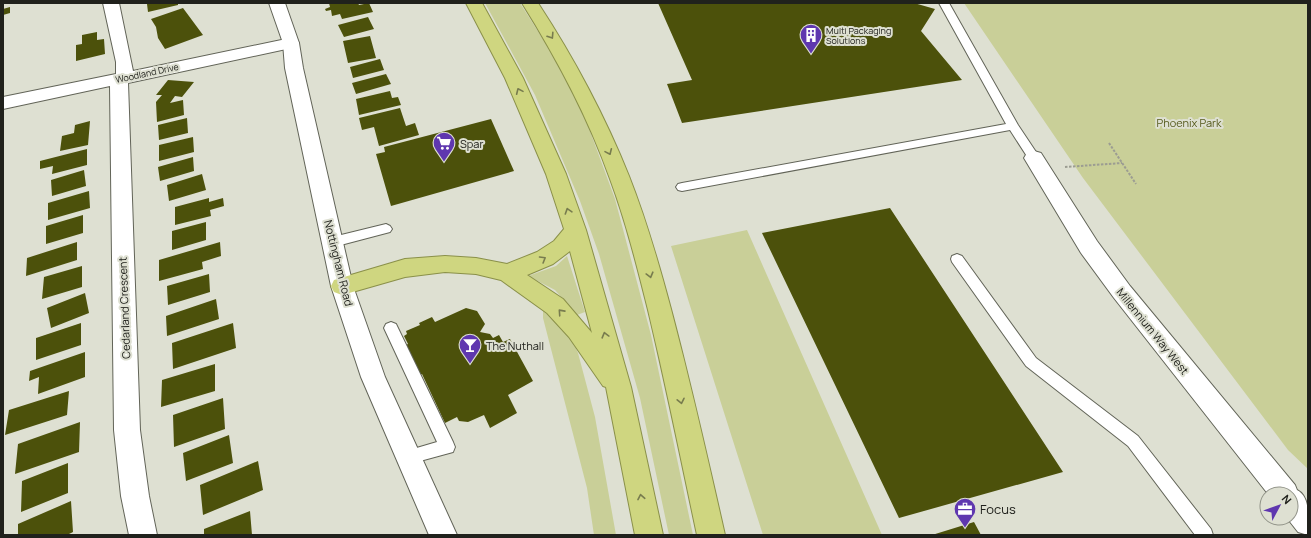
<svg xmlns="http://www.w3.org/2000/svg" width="1311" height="538" viewBox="0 0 1311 538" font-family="Manrope,sans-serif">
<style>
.green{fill:#c9cf98}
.building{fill:#4c510b}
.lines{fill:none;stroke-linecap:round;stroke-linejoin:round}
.service-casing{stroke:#626458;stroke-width:2}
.minor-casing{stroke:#626458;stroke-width:2}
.tertiary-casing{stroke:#626458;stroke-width:2}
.trunk-casing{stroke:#8a9049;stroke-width:2}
.path{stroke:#9c9d92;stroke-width:2;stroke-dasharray:2.5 1.5;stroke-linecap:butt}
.service{fill:#fff;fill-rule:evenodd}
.minor{fill:#fff;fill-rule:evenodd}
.tertiary{fill:#fff;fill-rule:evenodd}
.trunk{fill:#cfd680;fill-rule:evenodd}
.oneway{stroke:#787c4e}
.labels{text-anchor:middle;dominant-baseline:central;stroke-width:4;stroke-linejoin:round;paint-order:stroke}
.far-poi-label{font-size:9px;fill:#20211c;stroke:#dee0d2;text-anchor:start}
.far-street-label{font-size:9px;fill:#20211c;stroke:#dee0d2}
.park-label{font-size:11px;fill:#565b1d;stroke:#dee0d2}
.poi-label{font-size:11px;fill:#20211c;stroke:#dee0d2;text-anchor:start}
.street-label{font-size:11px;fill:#20211c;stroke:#dee0d2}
.near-poi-label{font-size:13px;fill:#20211c;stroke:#dee0d2;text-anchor:start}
</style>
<rect width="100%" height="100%" fill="#dee0d2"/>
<path class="green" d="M485,3H520L560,66L587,123L615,199L651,335L693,535H669L640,398L599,254L580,201L535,95Z
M964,3H1308V469L1288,450L1083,178Z
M747,230L882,535H763L671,246Z
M567,256L585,312L577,315L555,290L528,276L556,266Z
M543,307L569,331L578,353L595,417L616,535H594L587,488L543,318Z"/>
<path class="building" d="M153,3H178V5L148,12L147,4Z
M329,3H358L359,5L369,3L373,12L342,19L340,14L332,16L331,10L326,11L325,9L330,7Z
M658,3H914L935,9L921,31L962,80L682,123L667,84L692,80Z
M10,7V13L3,15V9Z
M183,8L203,35L165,49L158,38L156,27L151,19Z
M368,17L374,29L344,37L338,25Z
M97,32V40L104,39L105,54L76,61V45L82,44V35Z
M370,36L376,58L348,63L343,41Z
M380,59L384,70L353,78L350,67Z
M386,74L391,84L356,94L352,83Z
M168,80L194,82L182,97L175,96L170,103L183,100L184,115L157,122L156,102L162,95H156Z
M390,91L392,98L398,97L401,105L359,115L356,99Z
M400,108L406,126L415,123L419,135L379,146L374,127L362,130L359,118Z
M187,118L188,133L159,140L158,125Z
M491,119L514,171L391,206L376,154L385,152L384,147Z
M90,121L88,145L60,151L62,136L74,133L75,125Z
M193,137L194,152L159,161V145Z
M87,149V165L52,174L53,166L40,169V161Z
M193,157L194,171L160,181L158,167Z
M84,170L86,186L52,196L51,180Z
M202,174L206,190L169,201L167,185Z
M89,191L90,208L48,220V203Z
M209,198V202L223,198L224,206L210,210L211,216L175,225V207Z
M890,208L1063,472L899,518L762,233Z
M83,215V233L46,244V226Z
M206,222V240L172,250V231Z
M77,242V260L26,276L27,258Z
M220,242L221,256L202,262L203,269L159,281V260Z
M82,266V287L42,299L44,277Z
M209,274L210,292L168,305L167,286Z
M85,293L89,313L51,328L47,308Z
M216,299L219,319L167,336L166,316Z
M466,308L477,311L485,324L480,332L490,334L493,338L499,335L503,342L510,339L533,381L508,395L517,413L490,428L484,415L468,422L459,421L457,417L445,423L422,374L420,375L406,345L408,344L404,336L407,334L406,331L420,325L419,323L432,317L435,322Z
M81,323V345L36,360V338Z
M233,323L236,348L173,369L172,343Z
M85,352V377L38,394L39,377L29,381L30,371Z
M215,364V391L161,407L162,380Z
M69,391L67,415L5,435L9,410Z
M223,398L225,429L174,447L173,415Z
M80,422L79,452L15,474L18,444Z
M229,435L233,463L186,481L183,453Z
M258,461L263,490L203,515L200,485Z
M68,463V493L21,512L22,481Z
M71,501L73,532L67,535H18V524Z
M250,511L252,535H204V529Z
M974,522L981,535H932Z"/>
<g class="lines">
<g class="service-casing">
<path id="service" d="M939,3H949L1018,125L1040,158L1038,161H1030L1010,130L682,191L678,190L676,187L678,184L682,183L1006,124Z
M386,224L390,226L392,229L390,232L333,247L329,245L327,242L329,239L333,237Z
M957,254L962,256L1036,358L1138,436L1211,529L1213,535H1195L1128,446L1026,366L952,262L951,259L952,256Z
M391,322L396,324L453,442L455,447L453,452L409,464L403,462L401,457L403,452L437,442L384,328L386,324Z"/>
</g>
<g class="minor-casing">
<path id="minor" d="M103,3H119L133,71L291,38L297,40L299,43L297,46L291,48L128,83L140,430L149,496L157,535H129L121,496L114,430L110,86L3,109V97L116,74V62Z
M1034,151L1041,153L1097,241L1130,286L1295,485L1297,490C1311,497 1308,520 1308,535L1298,532L1287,518H1291V494H1268L1114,298L1081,253L1024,158L1027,153Z"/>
</g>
<g class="tertiary-casing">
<path id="tertiary" d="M269,3H285L299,43L303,68L353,286L385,377L457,535H429L361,377L331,286L285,68L283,43Z"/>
</g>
<g class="trunk-casing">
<path id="trunk" d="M466,3H482L523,78L566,174L586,230L631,387L663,535H635L606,387L603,386L569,337L547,313L501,280L476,274L445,272L405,277L342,295L334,292L331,286L334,280L405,259L445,256L476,258L507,264L537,252L554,241L564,229L546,174L505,78ZM570,251L592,333L563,299L527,275L553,264Z
M522,3H538C574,58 605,116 629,176C646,219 659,264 671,309C691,384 708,460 725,535H697C681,460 666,385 648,310C637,266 626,222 610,179C588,117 557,59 522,3Z"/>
</g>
<path class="path" d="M1109,143L1136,184
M1065,167L1122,163"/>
<use href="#service" class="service"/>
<use href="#minor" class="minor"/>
<use href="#tertiary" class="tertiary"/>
<use href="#trunk" class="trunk"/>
</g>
<defs><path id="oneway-chevron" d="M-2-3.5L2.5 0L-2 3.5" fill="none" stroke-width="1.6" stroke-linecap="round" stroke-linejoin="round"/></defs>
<g class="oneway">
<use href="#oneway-chevron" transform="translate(551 36) rotate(57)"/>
<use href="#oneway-chevron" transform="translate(519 91) rotate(-114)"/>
<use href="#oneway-chevron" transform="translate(609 152) rotate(66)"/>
<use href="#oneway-chevron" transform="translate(568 211) rotate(-108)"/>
<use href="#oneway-chevron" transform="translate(543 259) rotate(-31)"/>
<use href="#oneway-chevron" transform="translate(650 275) rotate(75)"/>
<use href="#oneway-chevron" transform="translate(561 312) rotate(-132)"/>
<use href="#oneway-chevron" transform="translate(605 335) rotate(-105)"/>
<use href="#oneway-chevron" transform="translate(681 401) rotate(78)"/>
<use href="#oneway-chevron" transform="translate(641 497) rotate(-101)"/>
</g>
<defs>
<g id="building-pin" transform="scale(1.15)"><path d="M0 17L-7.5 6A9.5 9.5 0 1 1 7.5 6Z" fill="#5f37af" stroke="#dee0d2"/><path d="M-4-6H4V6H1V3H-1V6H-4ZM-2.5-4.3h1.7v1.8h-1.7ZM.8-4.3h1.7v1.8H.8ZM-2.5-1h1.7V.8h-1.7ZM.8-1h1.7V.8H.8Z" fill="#fff"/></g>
<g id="supermarket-pin" transform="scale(1.15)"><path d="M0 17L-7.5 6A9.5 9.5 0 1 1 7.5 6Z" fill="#5f37af" stroke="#dee0d2"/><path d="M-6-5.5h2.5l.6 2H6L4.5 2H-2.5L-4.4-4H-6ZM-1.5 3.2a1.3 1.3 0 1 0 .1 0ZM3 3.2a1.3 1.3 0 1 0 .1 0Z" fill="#fff"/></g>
<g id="bar-pin" transform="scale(1.15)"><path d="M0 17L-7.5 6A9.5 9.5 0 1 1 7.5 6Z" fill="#5f37af" stroke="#dee0d2"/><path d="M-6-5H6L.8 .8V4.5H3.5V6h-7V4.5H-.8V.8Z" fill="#fff"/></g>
<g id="office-pin" transform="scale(1.15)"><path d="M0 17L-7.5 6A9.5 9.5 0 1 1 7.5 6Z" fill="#5f37af" stroke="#dee0d2"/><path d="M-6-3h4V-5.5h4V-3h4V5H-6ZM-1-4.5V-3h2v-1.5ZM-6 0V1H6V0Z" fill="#fff"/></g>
</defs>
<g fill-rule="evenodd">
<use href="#building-pin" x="811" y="35"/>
<use href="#supermarket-pin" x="444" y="143"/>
<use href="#bar-pin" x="470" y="345"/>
<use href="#office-pin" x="965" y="509"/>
</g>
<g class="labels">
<g class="far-poi-label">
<text x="826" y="30">Multi Packaging<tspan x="826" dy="10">Solutions</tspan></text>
</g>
<g class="far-street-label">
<text transform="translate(147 73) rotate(-12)">Woodland Drive</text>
</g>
<g class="park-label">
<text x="1189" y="122">Phoenix Park</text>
</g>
<g class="poi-label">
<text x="460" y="143">Spar</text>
<text x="486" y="345">The Nuthall</text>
</g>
<g class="street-label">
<text transform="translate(339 263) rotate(76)">Nottingham Road</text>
<text transform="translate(124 308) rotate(-92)">Cedarland Crescent</text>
<text transform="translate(1153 331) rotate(51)">Millennium Way West</text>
</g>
<g class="near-poi-label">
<text x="980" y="509">Focus</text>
</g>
</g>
<rect width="1311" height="538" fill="none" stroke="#20211c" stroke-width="8"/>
<g transform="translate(1279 506) rotate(49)"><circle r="19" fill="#dee0d2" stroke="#929489"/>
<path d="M0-3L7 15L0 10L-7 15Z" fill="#5f37af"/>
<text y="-6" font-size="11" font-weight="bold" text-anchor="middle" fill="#20211c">N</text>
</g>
</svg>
